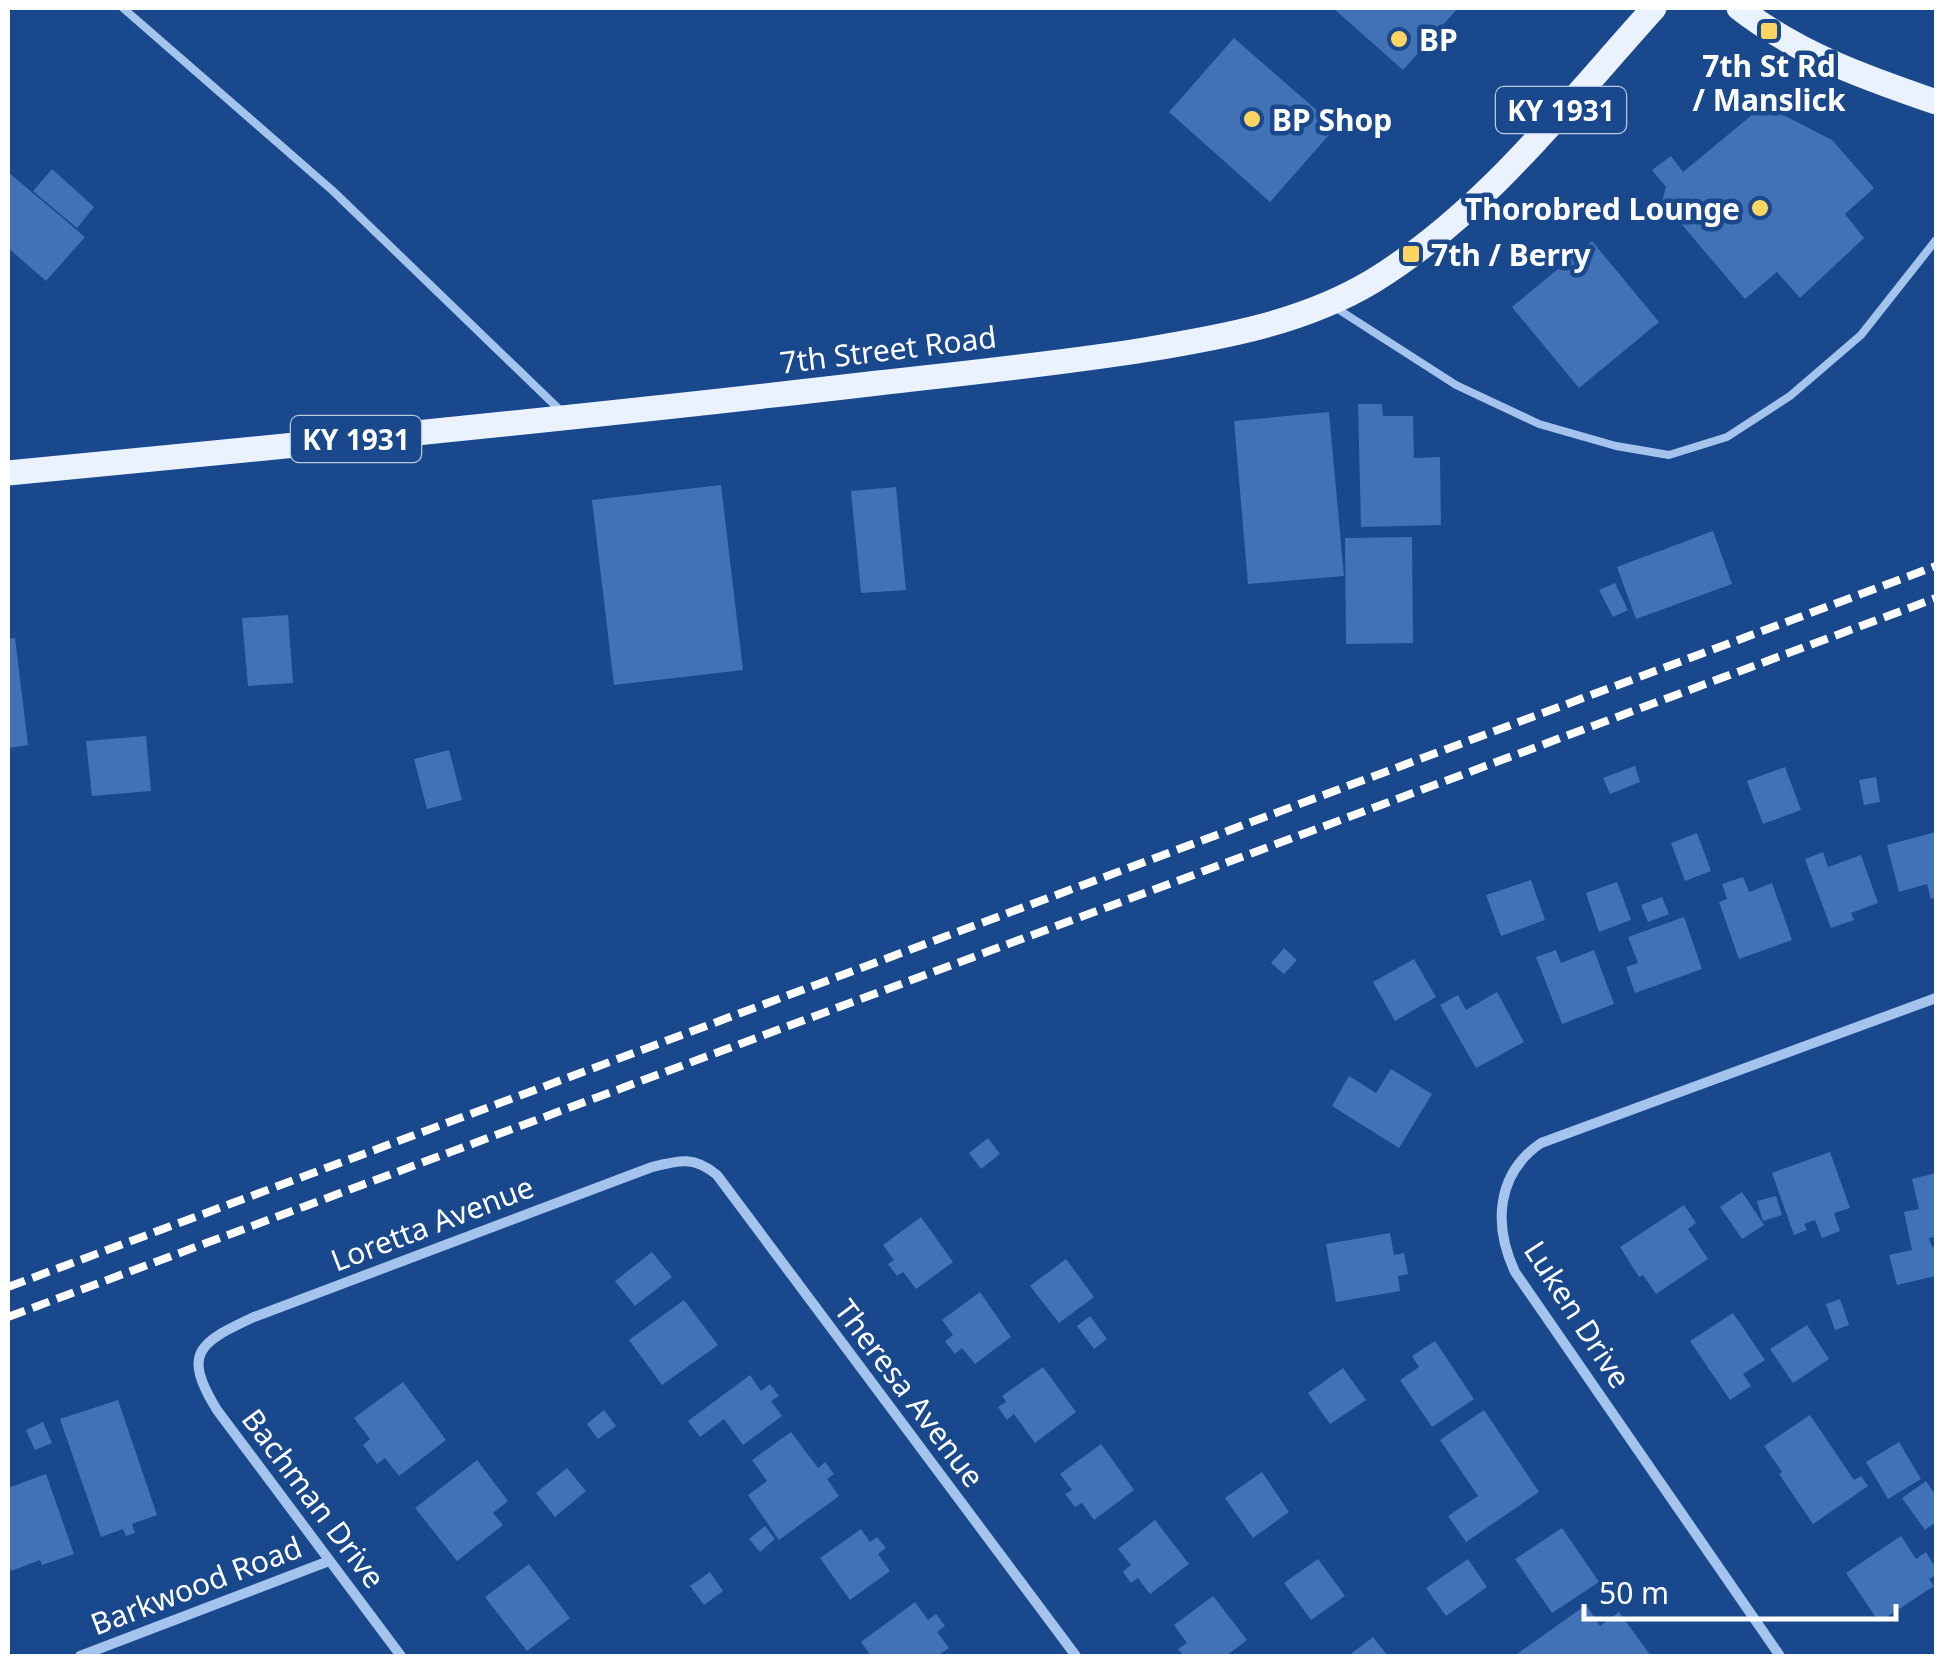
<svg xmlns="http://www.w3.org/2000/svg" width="1944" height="1664" viewBox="0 0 1944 1664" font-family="'Noto Sans',sans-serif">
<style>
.building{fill:#4172b5}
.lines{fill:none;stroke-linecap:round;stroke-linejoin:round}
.service{stroke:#a4c4ee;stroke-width:8}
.minor{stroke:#a4c4ee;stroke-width:10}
.primary{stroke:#ebf2ff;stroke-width:25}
.rail{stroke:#fff;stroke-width:8;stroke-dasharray:18 8;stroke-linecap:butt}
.poi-dot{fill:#ffd561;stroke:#19488c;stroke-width:4}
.labels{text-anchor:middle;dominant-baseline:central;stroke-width:9;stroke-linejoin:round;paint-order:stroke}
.shield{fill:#19488c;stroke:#bac8dc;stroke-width:2.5}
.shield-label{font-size:28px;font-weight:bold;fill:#fff}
.poi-label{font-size:30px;font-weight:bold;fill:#fff;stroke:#19488c;text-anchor:start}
.street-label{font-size:30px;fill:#fff;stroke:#19488c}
</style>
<rect width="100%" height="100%" fill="#19488c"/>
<path class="building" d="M1333,8H1458L1403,70Z
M1234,38L1336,127L1270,202L1169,112Z
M1764,105L1832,140L1874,188L1845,214L1864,238L1800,298L1777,272L1745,299L1662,201L1666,187L1652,170L1671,156L1683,172Z
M52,169L94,207L77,228L33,191Z
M8,172L85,237L46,281L8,248Z
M1592,241L1659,322L1579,388L1512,307Z
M1358,404H1382L1383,416H1413L1414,458L1440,457L1441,525L1361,527Z
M1329,412L1344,576L1248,584L1234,421Z
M721,485L743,670L614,685L592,500Z
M896,487L906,590L861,593L851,491Z
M1713,531L1732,584L1636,619L1617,567Z
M1412,537L1413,643L1346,644L1345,538Z
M1615,583L1628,610L1613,617L1599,590Z
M288,615L293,683L248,686L242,618Z
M15,638L28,745L8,748V639Z
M146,736L151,791L92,796L86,741Z
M449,750L462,800L427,809L414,759Z
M1635,766L1640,782L1610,794L1603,778Z
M1785,767L1801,810L1763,824L1747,781Z
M1876,777L1880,802L1864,805L1859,780Z
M1936,832V898L1931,899L1927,884L1899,892L1887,845Z
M1697,833L1711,871L1685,881L1671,843Z
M1823,852L1828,867L1861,855L1878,903L1851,913L1854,920L1831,928L1805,859Z
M1743,877L1749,892L1772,883L1792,940L1739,959L1719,902L1727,899L1722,884Z
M1531,880L1545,920L1501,936L1486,895Z
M1617,882L1631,920L1599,932L1586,893Z
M1662,897L1669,914L1648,922L1641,905Z
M1684,917L1702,969L1635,993L1626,967L1638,963L1628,937Z
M1284,948L1297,960L1284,974L1271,963Z
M1556,950L1561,963L1594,950L1614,1004L1562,1024L1536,957Z
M1414,959L1436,997L1395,1021L1373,982Z
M1497,992L1524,1042L1476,1068L1440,1005L1458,995L1466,1010Z
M1391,1069L1432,1094L1399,1148L1332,1106L1349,1076L1376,1093Z
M988,1138L1000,1154L981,1169L969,1153Z
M1830,1152L1850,1208L1834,1213L1840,1231L1822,1238L1815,1220L1804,1224L1807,1230L1794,1235L1772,1173Z
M1936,1173V1237L1929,1238L1932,1247L1936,1246V1276L1897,1285L1889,1255L1912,1250L1904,1212L1919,1209L1912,1179Z
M1742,1192L1764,1225L1742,1239L1720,1207Z
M1776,1196L1782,1215L1763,1221L1757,1201Z
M1684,1205L1696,1223L1688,1229L1708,1259L1656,1294L1643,1275L1639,1277L1620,1247Z
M921,1217L953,1262L916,1289L903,1272L897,1276L888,1264L894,1260L883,1245Z
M1390,1233L1394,1255L1404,1253L1408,1274L1398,1276L1400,1291L1336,1302L1326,1244Z
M652,1252L672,1277L635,1306L615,1281Z
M1066,1259L1094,1297L1059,1323L1030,1286Z
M980,1292L1011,1337L975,1364L962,1348L955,1354L945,1341L953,1335L942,1320Z
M1840,1299L1849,1325L1835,1330L1826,1304Z
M684,1300L718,1345L662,1385L629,1340Z
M1733,1313L1765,1360L1743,1374L1751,1386L1730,1400L1690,1341Z
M1090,1316L1107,1339L1094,1349L1077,1326Z
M1807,1325L1829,1359L1793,1383L1770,1349Z
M1435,1341L1474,1399L1432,1427L1400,1380L1419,1367L1412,1356Z
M1043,1367L1076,1412L1035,1443L1014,1414L1007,1420L998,1407L1006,1402L1002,1396Z
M1343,1368L1366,1400L1330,1424L1308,1393Z
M750,1375L761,1391L770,1384L779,1396L771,1401L782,1416L743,1445L724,1419L700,1437L688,1421Z
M403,1382L446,1440L399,1476L385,1458L377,1464L363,1445L370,1439L354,1418Z
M118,1400L157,1515L132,1524L135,1533L126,1536L123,1529L101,1537L60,1419Z
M604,1410L616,1426L598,1439L587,1424Z
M1484,1410L1539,1492L1466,1542L1448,1516L1478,1496L1440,1440Z
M1810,1415L1854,1480L1861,1476L1868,1486L1813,1524L1779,1474L1782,1472L1764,1446Z
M43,1422L52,1443L35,1450L26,1430Z
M791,1432L818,1468L825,1462L834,1474L827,1479L839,1496L779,1540L748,1495L767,1481L752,1460Z
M1899,1442L1921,1479L1888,1499L1866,1462Z
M1101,1444L1134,1490L1094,1520L1082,1503L1075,1507L1065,1494L1072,1490L1060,1474Z
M477,1460L508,1501L493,1513L503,1525L457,1561L415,1508Z
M567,1468L586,1491L555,1517L536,1493Z
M1262,1472L1289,1512L1253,1538L1225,1498Z
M46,1474L74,1554L42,1565L40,1560L11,1571L8,1560V1488Z
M1926,1481L1936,1496V1522L1925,1530L1902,1498Z
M1155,1520L1189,1564L1150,1594L1138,1578L1131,1583L1123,1572L1131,1565L1118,1549Z
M765,1526L775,1539L760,1552L749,1539Z
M1562,1528L1599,1582L1552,1613L1515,1559Z
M861,1529L870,1542L877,1537L886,1548L878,1554L890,1571L850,1600L820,1558Z
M1901,1536L1916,1559L1926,1552L1936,1569V1575L1929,1579L1934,1586L1879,1622L1846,1573Z
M1318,1559L1345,1596L1311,1620L1284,1583Z
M1468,1559L1487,1587L1446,1616L1426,1588Z
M529,1564L570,1618L527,1651L485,1597Z
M710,1572L723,1591L704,1605L690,1586Z
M1213,1596L1247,1640L1226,1656H1184L1178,1649L1187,1643L1174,1625Z
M915,1602L928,1620L936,1614L945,1626L937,1632L949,1648L937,1656H871L861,1642Z
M1586,1605L1600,1626L1619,1612L1651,1656H1514Z
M1373,1637L1388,1656H1348Z"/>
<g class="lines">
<path class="service" d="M123,8L333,191L562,412
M1333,306L1456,385L1539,424L1616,446L1669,455L1727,437L1790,396L1861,335L1936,240"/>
<path class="minor" d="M80,1656L329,1561
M401,1656L217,1410C182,1353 198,1343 254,1317L652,1167C680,1160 694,1156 717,1175L1076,1656
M1780,1656L1515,1272C1493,1225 1496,1174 1541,1143L1936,998"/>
<path class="primary" d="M1739,8C1798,54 1866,78 1936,102
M8,473C298,445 588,417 878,383C967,373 1055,364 1144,350C1223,337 1303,323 1373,281C1484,213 1568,103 1654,8"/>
<path class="rail" d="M8,1287L1936,566
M8,1317L1936,598"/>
</g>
<g class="poi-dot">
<rect x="1759" y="21" width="20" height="20" rx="5"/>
<circle cx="1399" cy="39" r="10"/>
<circle cx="1252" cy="119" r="10"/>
<circle cx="1760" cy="208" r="10"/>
<rect x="1401" y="244" width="20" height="20" rx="5"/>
</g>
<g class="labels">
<g class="shield">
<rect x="1496" y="87" width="130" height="46" rx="8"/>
<rect x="291" y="416" width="130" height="46" rx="8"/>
</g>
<g class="shield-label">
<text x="1561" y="110">KY 1931</text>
<text x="356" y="439">KY 1931</text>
</g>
<g class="poi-label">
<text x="1419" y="39">BP</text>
<text x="1769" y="65" text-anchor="middle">7th St Rd<tspan x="1769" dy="34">/ Manslick</tspan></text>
<text x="1272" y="119">BP Shop</text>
<text x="1740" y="208" text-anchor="end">Thorobred Lounge</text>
<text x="1431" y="254">7th / Berry</text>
</g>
<g class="street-label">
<text transform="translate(888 349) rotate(-7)">7th Street Road</text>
<text transform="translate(432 1223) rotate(-21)">Loretta Avenue</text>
<text transform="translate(1578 1314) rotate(57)">Luken Drive</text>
<text transform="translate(910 1393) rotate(53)">Theresa Avenue</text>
<text transform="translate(314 1498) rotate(53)">Bachman Drive</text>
<text transform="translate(196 1585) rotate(-21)">Barkwood Road</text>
</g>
</g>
<rect width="1944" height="1664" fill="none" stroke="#ffffff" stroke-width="20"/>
<path d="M1584 1604v15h312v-15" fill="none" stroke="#ffffff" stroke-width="5"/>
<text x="1599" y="1604" font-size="30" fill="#ffffff" stroke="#19488c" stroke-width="8" paint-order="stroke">50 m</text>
</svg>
